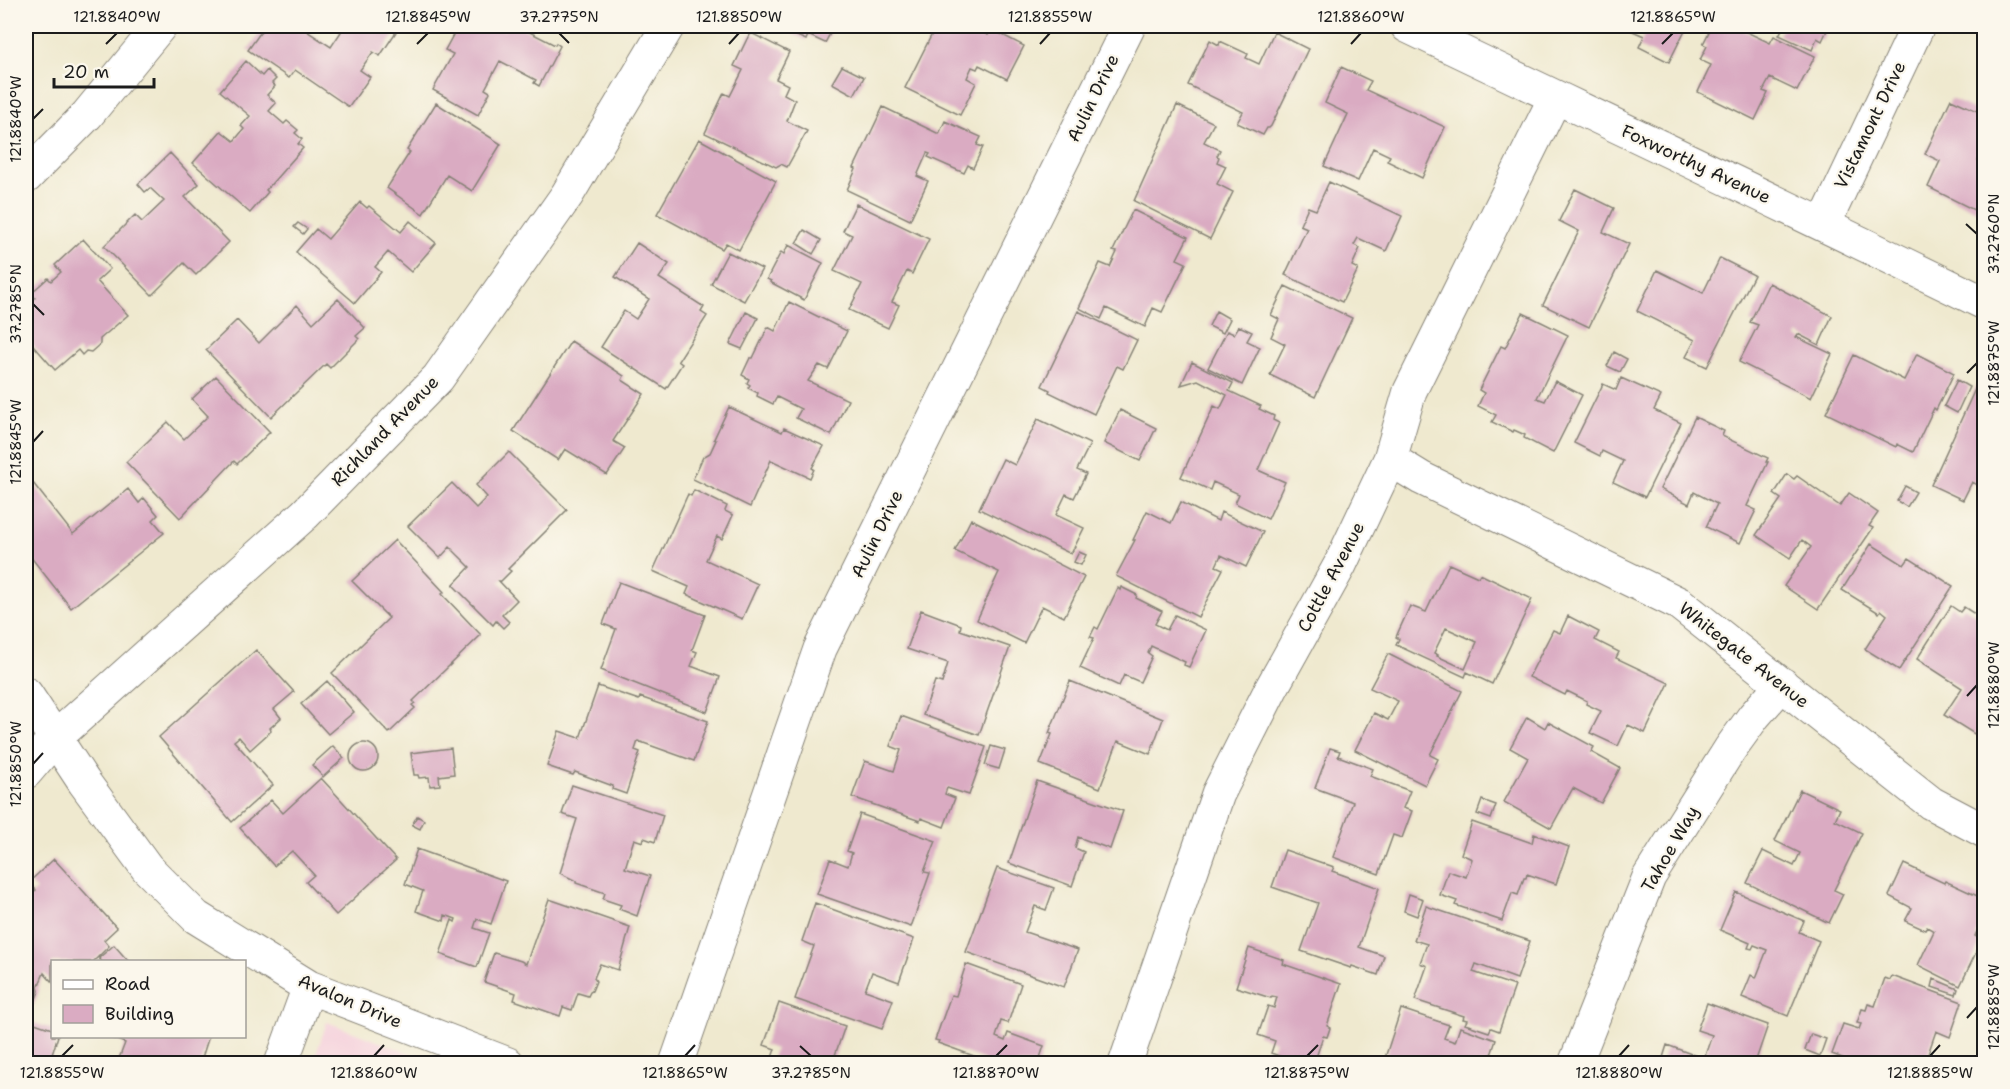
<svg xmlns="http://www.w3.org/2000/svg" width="2010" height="1089" viewBox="0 0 2010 1089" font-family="'Shantell Sans',sans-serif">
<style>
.built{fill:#f5cfdb}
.building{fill:#daabc2;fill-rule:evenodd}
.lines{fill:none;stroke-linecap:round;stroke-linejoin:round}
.street-casing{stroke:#868276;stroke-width:35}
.secondary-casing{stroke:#868276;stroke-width:35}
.street{stroke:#fff;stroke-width:33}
.secondary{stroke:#fff;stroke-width:33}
.ticks{fill:none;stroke:#1c1c1c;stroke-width:2}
.labels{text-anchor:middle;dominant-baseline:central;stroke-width:4.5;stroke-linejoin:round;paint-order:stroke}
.street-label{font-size:18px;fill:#1c1c1c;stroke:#fbf7ec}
.neatline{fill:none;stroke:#1c1c1c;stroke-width:2}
.ticks-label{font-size:15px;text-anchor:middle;fill:#1c1c1c}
</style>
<rect width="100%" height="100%" fill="#fbf7ec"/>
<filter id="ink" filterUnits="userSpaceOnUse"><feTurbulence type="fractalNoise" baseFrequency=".0167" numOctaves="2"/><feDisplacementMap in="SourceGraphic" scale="12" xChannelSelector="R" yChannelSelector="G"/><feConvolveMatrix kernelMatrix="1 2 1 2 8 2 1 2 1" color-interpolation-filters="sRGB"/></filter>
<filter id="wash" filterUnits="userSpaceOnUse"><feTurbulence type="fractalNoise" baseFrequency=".008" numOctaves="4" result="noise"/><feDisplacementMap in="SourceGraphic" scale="24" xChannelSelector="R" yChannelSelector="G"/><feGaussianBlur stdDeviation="1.35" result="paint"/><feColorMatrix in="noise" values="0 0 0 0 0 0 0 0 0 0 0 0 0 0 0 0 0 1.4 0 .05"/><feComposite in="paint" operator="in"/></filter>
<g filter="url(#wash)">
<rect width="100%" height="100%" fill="#efe9cf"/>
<path class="built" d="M327,1022L435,1063H313Z"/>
<g id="blocks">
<path class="building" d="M26,26H33L26,37Z
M265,26H304L307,28L305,30L331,47L341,32L332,26H394L398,29L380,56L373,52L360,70L370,77L349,107L295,70L289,78L248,50Z
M458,26H493L504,31L506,26H518L555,45L556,43L560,46L539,86L534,83L536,80L500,61L485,89L490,92L478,115L433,90L453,54L445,50Z
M775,26H834L825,43L808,35L806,40Z
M936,26H969L988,35L991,29L1024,46L1007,79L979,65L977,69L972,67L967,78L976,83L960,115L905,88Z
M1621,26H1687L1669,62L1639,47L1644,36Z
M1712,26H1722L1727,28L1729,26H1734L1770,43L1774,36L1815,56L1797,91L1770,78L1763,91L1768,93L1755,120L1698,92L1711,65L1700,60L1707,46L1703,44Z
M1784,26H1829L1822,41L1817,38L1812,50L1779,35Z
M1984,31V49L1977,46Z
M1274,32L1308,49L1271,126L1269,128H1267L1263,135L1237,123L1243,112L1188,85L1210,40L1219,45L1220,41L1248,54L1246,58L1259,64Z
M751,33L789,52L776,79L788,85L784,94L795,100L787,121L807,131L787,167L781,164L776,167L705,133L724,93L730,96L743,70L734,66L747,39H748Z
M246,61L262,76L267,70L276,79L272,83L275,86L267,95L276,103L269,111L284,124L287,121L298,130L295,133L302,139L298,144L303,148L266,190L268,192L250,213L193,163L221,131L234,141L244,129L241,126L250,116L220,91Z
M842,66L864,77L854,95L832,83Z
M1341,67L1371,81L1366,90L1445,127L1422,178L1387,161L1390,156L1373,148L1358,181L1324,166L1348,114L1325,103Z
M1951,99L1984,114V147L1978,161L1984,164V215L1928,187L1940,161L1925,154Z
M436,103L501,144L472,191L447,175L423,214L387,188L410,152L407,150Z
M1177,105L1214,123L1204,142L1220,150L1217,156L1219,157L1217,162L1226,166L1217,184L1233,192L1210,239L1134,201Z
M883,107L939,134L945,121L981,137L977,145L983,147L973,168L968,165L964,173L928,157L930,154L927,153L917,176L928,181L910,220L847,190L856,169L854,168Z
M699,139L776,181L739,250L726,243L722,249L657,214Z
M170,153L199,184L185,197L229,242L196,275L184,263L152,295L104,246L135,215L142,222L164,201L150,188L145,192L138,184Z
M1329,182L1402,216L1386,251L1358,238L1354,245L1360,248L1352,266L1358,269L1342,302L1285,275L1307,228L1300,225L1308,207L1316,210Z
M1575,189L1614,208L1603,232L1629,244L1589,327L1543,305L1579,231L1559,221Z
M360,202L367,208L369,206L401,232L410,221L436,243L411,272L388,252L375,267L381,272L355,303L296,252L316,229L328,239Z
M856,204L929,239L912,274L907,271L892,302L899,305L888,328L849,310L862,284L834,271L852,235L843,231Z
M1133,210L1188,237L1177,259L1186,263L1162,312L1153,308L1145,327L1106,308L1101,319L1079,308L1100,263L1110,267L1117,252L1113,251Z
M298,223L307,229L303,234L294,227Z
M804,230L821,240L813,254L796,243Z
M83,239L110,269L97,281L128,315L100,339V344L91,352L86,351L82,355L78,350L55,370L26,337V306L35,298L31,293L48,278L51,281L61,272L55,265Z
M637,243L669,264L659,278L704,307L701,312L707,316L678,361L682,364L666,389L601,347L624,311L636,319L649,299L615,277Z
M788,245L823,263L804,300L770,282L771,281L767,279L781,252L784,254Z
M728,252L762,269L744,301L711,284Z
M1720,258L1754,275L1707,367L1686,357L1695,340L1637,311L1657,270L1703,293Z
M1769,283L1832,316L1819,345L1798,334L1796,337L1832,354L1811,398L1739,362L1758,325L1750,322Z
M1285,286L1352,318L1315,397L1270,375L1285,344L1271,337L1279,319L1271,315Z
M338,299L365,328L356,336L359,339L330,368L326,364L271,417L206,350L237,320L259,343L297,305L313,323Z
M789,302L847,331L828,369L819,365L808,381L848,400L831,435L796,418L801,409L777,397L773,404L757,396L758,393L748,388L750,385L747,383L749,379L742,375L750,358H753L768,327L775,331Z
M1078,311L1137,340L1123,369L1117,366L1094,414L1049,392L1050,390L1042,386Z
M1216,311L1230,319L1223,333L1209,326Z
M746,312L758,318L742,349L730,344Z
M1523,313L1568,335L1537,398L1545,401L1555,381L1582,395L1553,453L1524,438L1525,435L1514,430L1513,432L1492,422L1496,415L1478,406L1484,393L1479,390L1501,346L1505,348Z
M1239,326L1252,332L1247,341L1260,347L1242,385L1208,368L1227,331L1234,334Z
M571,341L624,376L622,380L644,394L613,441L625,448L607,475L565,449L558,460L513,431Z
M1614,352L1627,359L1620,372L1607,366Z
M1917,354L1954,373L1936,410L1934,408L1913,452L1897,444L1896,447L1826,413L1854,355L1904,380Z
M1192,362L1233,383L1229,391L1261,406L1259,409L1274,416L1273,420L1279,423L1258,470L1285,482L1268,519L1235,503L1239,494L1213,482L1210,490L1181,477L1214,406L1220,409L1227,395L1198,380L1181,385Z
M216,376L270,432L237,464L234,461L180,518L126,462L168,422L184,439L208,416L192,399Z
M1621,378L1661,396L1654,410L1681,423L1645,497L1613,482L1623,461L1602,451L1600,456L1574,443L1603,384L1616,390Z
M1957,380L1969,387L1957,413L1944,406Z
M1977,385L1984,388V488L1972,482L1963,500L1931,485Z
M729,407L782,432L784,428L824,446L812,468L814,469L810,478L771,460L750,507L693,479L703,457L710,453L716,440L714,439Z
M1120,410L1156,428L1140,461L1104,443Z
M1695,417L1724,431L1722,436L1768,458L1766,462H1768L1747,506L1756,510L1740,543L1706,527L1717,504L1694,492L1689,504L1660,489Z
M1038,419L1090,444L1077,470L1086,474L1074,498L1066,494L1056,515L1084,528L1071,554L979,509L1003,459L1015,465Z
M509,452L567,510L508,569L511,571L501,581H499L517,600L502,615L509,622L503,628L496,621L493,625L453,585L470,567L450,547L440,558L408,526L452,483L476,508L487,497L476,485Z
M1787,474L1794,479L1797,476L1840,506L1849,493L1878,513L1869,526L1873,528L1818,609L1784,586L1811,547L1802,540L1790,558L1756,535L1781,499L1774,494Z
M33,483L73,534L128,489L139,503L144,498L158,515L153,520L164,533L71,608L26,551V489Z
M1905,486L1916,492L1907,507L1897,501Z
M694,490L727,506L725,511L733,515L722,539L717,536L706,560L758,584L742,619L686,594L689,587L653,571L688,494L691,496Z
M1181,502L1218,521L1221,512L1263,532L1246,567L1221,555L1216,566L1223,569L1198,617L1116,576L1135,540H1133L1147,511L1171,523Z
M971,519L1084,577L1064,617L1042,606L1024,643L977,620L999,572L955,551Z
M395,540L444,592L442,594L481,635L413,701L415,703L412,705L415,708L389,733L332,673L389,618L352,581Z
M1871,544L1904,565L1909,558L1953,586L1899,670L1865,649L1887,615L1881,610L1879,613L1842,590Z
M1079,552L1086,555L1081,565L1074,562Z
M1449,564L1478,577L1480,574L1532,599L1492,684L1467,672L1465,677L1396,645L1399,639L1396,637L1410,606L1426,612ZM1446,628L1477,642L1465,669L1437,656L1438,655L1434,653Z
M619,582L705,615L692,650L697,652L691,666L720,677L707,712L601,670L616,629L603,624Z
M1121,587L1137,595L1136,598L1162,611L1155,624L1167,630L1175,615L1206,630L1189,667L1184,665L1185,662L1151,646L1148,653L1152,656L1140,682L1124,675L1119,686L1080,668L1094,638L1090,637L1095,627L1098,629L1118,588L1120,590Z
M1951,606L1960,612L1964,607L1984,620V721L1976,735L1944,715L1962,688L1917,659Z
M921,610L961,625L960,630L1010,647L979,735L923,715L935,681L942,683L948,663L907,649Z
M1568,616L1599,632L1595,640L1619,652L1616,658L1669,683L1645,733L1628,725L1618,746L1590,733L1601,711L1586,704L1587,701L1567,691L1565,695L1529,677L1553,630L1560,633Z
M256,650L294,692L274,709L281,718L270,728L271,731L250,750L239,737L234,741L273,785L232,822L159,737Z
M1388,654L1462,691L1430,755L1438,759L1425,785L1355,750L1374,713L1388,720L1398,701L1370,688Z
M327,681L354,712L328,734L301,704Z
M1070,681L1163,719L1150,754L1118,741L1100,788L1040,764L1052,734L1049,733Z
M598,686L639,700L640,697L708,721L694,761L638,741L635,750L640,752L626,794L612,789L613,786L575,772L573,775L547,766L559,731L580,738Z
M901,716L986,747L969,795L947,788L945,794L955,798L944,827L921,818L920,821L852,797L865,761L894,771L901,750L890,746Z
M1527,717L1545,728L1548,722L1594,747L1591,752L1620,768L1601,803L1573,788L1551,828L1504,802L1528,758L1510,748Z
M350 757a14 14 0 1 1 28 0a14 14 0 1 1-28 0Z
M333,746L344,758L323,777L312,765Z
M991,746L1005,750L999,769L985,765Z
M451,748L454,774L439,776L440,785L430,786L429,777L419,778L418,775H414L411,753Z
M1330,748L1340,751L1338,756L1373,769L1370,776L1410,791L1403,808L1412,811L1402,838L1393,835L1379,874L1333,857L1353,802L1315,788Z
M321,778L396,860L336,915L306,882L314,875L292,851L274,866L240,828L271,800L283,813Z
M1037,781L1123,811L1110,849L1078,837L1075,848L1084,852L1072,886L1009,863Z
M572,785L663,815L655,842L644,838L643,842L634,839L625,868L650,876L637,916L619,909L621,905L603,899L605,893L576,883V881L560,873L577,819L562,814Z
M1800,790L1840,809L1835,820L1862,833L1834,890L1843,894L1829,923L1747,883L1763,851L1794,866L1800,853L1775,841Z
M1482,800L1496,805L1491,819L1477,814Z
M860,814L936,841L924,872L930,873L911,927L817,894L830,859L848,866L852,853L847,851Z
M417,816L424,820L420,829L412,825Z
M1472,822L1532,843L1534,834L1569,847L1556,884L1527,874L1526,878H1524L1518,895L1512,893L1502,921L1455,905L1457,901L1440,895L1448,871L1466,877L1472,859L1461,854Z
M417,849L506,881L491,924L477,919L474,928L489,933L477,967L440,954L452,920L455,922L456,919L445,915L444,921L416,911L423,891L405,884Z
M1285,850L1334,867L1332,871L1379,888L1359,947L1384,956L1378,975L1352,966L1351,968L1301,951L1318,903L1272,887Z
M54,859L117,928L104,940L109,946L93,962H52V982L44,973L38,987L39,991L34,1004L28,1009L26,1008V899L36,890L29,882Z
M1904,864L1944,883L1945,881L1984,899V916L1975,936L1982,940L1960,986L1918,965L1934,931L1927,927L1925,930L1905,921L1912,908L1889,896Z
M997,868L1054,888L1046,910L1035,906L1025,932L1078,950L1064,987L966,952Z
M1736,892L1804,921L1799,932L1819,941L1788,1016L1742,997L1751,975L1756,978L1767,950L1754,945L1752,949L1748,948L1750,943L1720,930Z
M1409,894L1423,899L1417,916L1404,911Z
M549,899L630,927L618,970L600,964L594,978L596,981L592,991L590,992L588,996L578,993L572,1010L563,1007L560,1016L514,1000L516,993L484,982L494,953L521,961L526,964Z
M815,903L914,939L899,982L872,972L865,990L893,1000L882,1029L795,999L814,946L802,941Z
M1426,906L1530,941L1517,979L1476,964L1473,972L1515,986L1499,1031L1491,1028L1489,1032L1465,1024L1467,1020L1463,1019L1464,1016L1415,1000L1427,966L1420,963L1427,944L1414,940Z
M114,945L129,962H102L99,958Z
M1249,948L1284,960L1283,964L1341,984L1327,1026L1330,1028L1327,1037L1323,1036L1314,1064H1300L1271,1053L1275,1041L1258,1035L1268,1006L1274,1008L1277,997L1272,996L1271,998L1236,987Z
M966,964L1021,984L1008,1023L1001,1021L996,1037L1005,1041L1008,1033L1044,1046L1038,1064H984L985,1060L938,1043L939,1041L935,1040L951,995L956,996Z
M1892,976L1962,1002L1950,1037L1936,1031L1928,1054L1941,1059L1939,1064H1858L1832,1054L1843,1024L1859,1029L1861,1024L1857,1023L1862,1009L1866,1010L1868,1004L1875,1006L1885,978L1890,980Z
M1934,979L1958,989L1956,995L1932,987Z
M779,1003L845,1026L832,1064H770L775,1049L764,1045Z
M1707,1003L1768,1025L1756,1060L1765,1064H1702L1712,1035L1697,1030Z
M1401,1009L1449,1025L1444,1038L1455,1042L1460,1027L1496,1040L1488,1064H1452L1443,1059L1442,1064H1383Z
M26,1020L52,1029V1036H58L49,1064H37L26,1059Z
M1811,1034L1826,1039L1820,1056L1805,1050Z
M209,1036L200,1064H117L125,1043L109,1037Z
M1667,1045L1702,1058L1700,1064H1661Z"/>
</g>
</g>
<g filter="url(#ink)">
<use href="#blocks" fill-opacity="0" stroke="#868276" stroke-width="1.5"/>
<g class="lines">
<g class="street-casing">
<path id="street" d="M26,177L87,115L160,26
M1824,224L1918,26
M1390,459L1421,478L1680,604L1931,803L1984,831
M26,694L84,782L147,868L196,917L309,987L508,1064
M26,772L54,739L305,514L438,378L567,195L668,26
M281,1064L309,987
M676,1064L820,649L1129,26
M1125,1064L1218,794L1271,689L1340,565L1390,459L1410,391L1555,98
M1575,1064L1649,877L1730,749L1754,716L1782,684"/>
</g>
<g class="secondary-casing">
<path id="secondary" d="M1407,26C1599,118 1793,209 1984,303"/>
</g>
<use href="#street" class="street"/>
<use href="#secondary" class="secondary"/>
</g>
</g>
<path class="ticks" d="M559,33L569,43M106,44L117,33M417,44L428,33M729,44L739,33M1040,44L1050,33M1351,44L1361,33M1662,44L1673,33M33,119L43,109M1966,224L1977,234M33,304L44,315M1967,373L1977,363M33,442L43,431M1967,696L1977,685M33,764L43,753M1967,1018L1977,1007M800,1046L811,1056M62,1056L73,1045M374,1056L384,1045M685,1056L695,1045M996,1056L1007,1045M1307,1056L1318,1045M1619,1056L1629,1045M1930,1056L1940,1045"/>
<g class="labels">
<g class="street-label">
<text transform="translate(1093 98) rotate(-64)">Aulin Drive</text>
<text transform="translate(1870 125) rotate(-64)">Vistamont Drive</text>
<text transform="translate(1696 164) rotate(25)">Foxworthy Avenue</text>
<text transform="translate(385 431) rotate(-46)">Richland Avenue</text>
<text transform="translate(877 534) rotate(-64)">Aulin Drive</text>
<text transform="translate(1331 577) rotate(-62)">Cottle Avenue</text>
<text transform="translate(1744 655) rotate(38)">Whitegate Avenue</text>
<text transform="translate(1670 849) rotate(-60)">Tahoe Way</text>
<text transform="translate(350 1001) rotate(23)">Avalon Drive</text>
</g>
</g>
<rect width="2010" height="1089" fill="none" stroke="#fbf7ec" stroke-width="66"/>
<rect x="51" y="960" width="195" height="78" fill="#fbf7ec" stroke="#a29f99" stroke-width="1.5"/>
<rect x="63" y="980" width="30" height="9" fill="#ffffff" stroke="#a29f99" stroke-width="1.5"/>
<text x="105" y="990" font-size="18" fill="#1c1c1c">Road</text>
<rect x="63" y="1005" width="30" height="18" fill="#daabc2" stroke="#a29f99" stroke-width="1.5"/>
<text x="105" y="1020" font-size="18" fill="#1c1c1c">Building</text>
<path d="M54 78v9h100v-9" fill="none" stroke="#1c1c1c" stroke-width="3"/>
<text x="63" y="78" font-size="18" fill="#1c1c1c" stroke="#fbf7ec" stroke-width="4.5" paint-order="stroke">20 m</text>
<rect x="33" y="33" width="1944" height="1023" class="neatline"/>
<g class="ticks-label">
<text x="117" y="22">121.8840°W</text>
<text x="428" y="22">121.8845°W</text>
<text x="559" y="22">37.2775°N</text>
<text x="739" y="22">121.8850°W</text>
<text x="1050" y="22">121.8855°W</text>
<text x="1361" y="22">121.8860°W</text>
<text x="1673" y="22">121.8865°W</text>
<text transform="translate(16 119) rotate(-90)" y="5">121.8840°W</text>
<text transform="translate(1994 234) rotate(-90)" y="5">37.2760°N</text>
<text transform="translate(16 304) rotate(-90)" y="5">37.2785°N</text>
<text transform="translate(1994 363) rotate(-90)" y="5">121.8875°W</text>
<text transform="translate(16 442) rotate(-90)" y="5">121.8845°W</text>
<text transform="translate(1994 685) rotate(-90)" y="5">121.8880°W</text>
<text transform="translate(16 764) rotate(-90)" y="5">121.8850°W</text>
<text transform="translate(1994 1007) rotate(-90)" y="5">121.8885°W</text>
<text x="62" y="1078">121.8855°W</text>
<text x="374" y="1078">121.8860°W</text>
<text x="685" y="1078">121.8865°W</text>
<text x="811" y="1078">37.2785°N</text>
<text x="996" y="1078">121.8870°W</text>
<text x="1307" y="1078">121.8875°W</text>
<text x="1619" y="1078">121.8880°W</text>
<text x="1930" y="1078">121.8885°W</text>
</g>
</svg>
